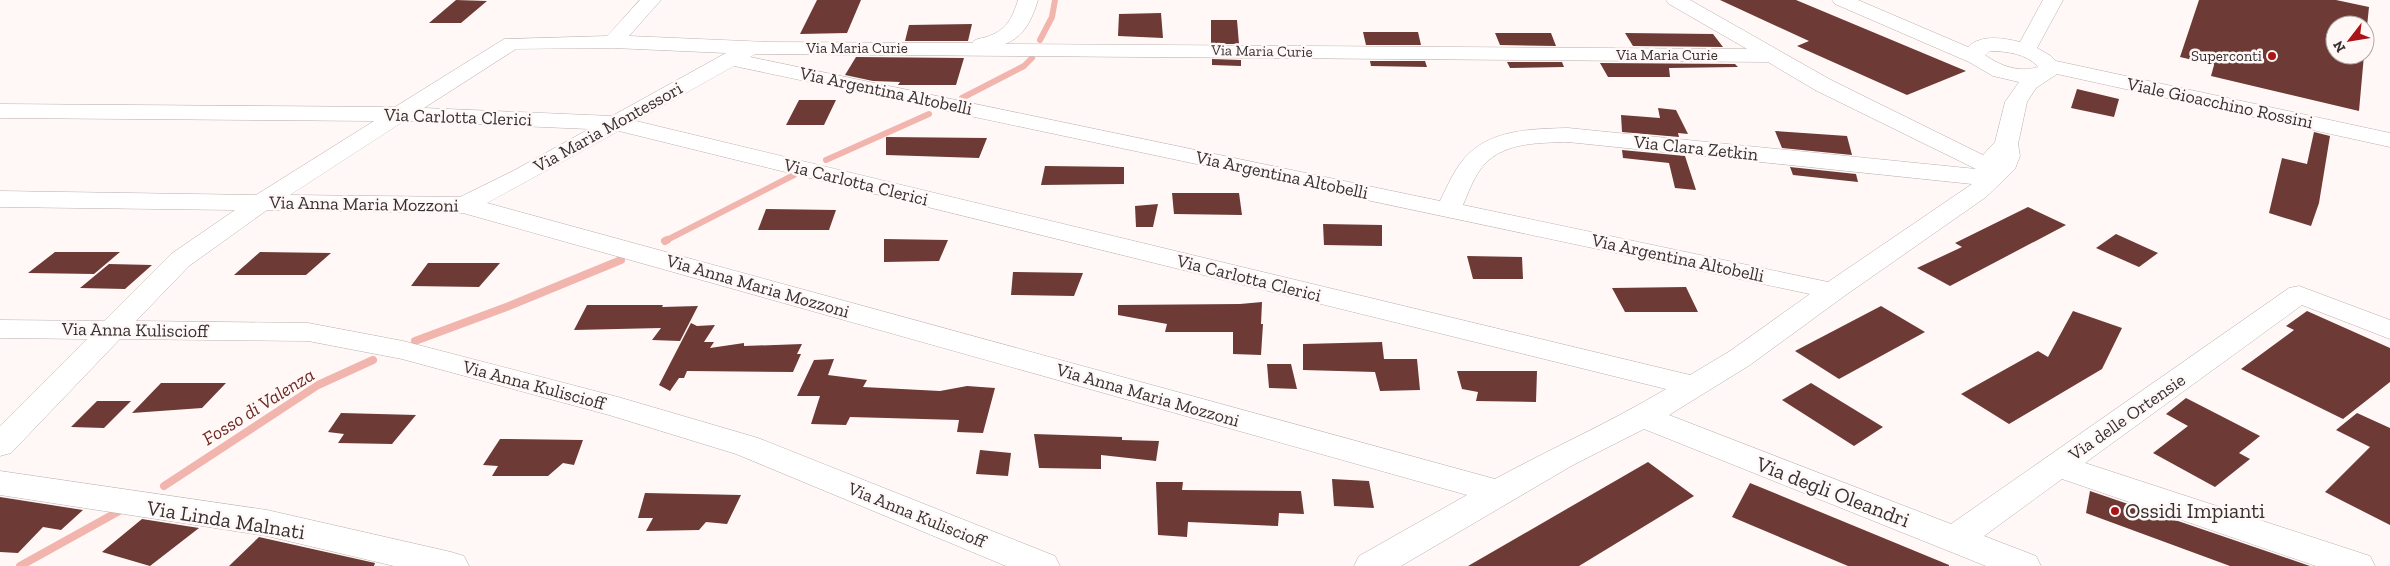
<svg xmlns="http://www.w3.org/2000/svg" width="2390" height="566" viewBox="0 0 2390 566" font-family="'Zilla Slab',serif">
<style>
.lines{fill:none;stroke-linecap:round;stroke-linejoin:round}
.stream-far1{stroke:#f1b5ad;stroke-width:6}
.stream{stroke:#f1b5ad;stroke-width:8}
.building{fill:#6d3a35}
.minor-casing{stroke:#b9afae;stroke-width:1}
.minor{fill:#fff;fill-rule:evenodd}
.poi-dot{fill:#a81417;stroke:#fff8f7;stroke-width:2}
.labels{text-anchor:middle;stroke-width:5;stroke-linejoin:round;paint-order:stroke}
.far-street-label{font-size:15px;fill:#363232;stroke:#fff8f7}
.far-poi-label{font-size:15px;fill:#363232;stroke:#fff8f7;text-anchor:end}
.street-label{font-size:18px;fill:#363232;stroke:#fff8f7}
.water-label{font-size:19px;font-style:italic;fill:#6f2822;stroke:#fff8f7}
.near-street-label{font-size:21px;fill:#363232;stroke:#fff8f7}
.near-poi-label{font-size:21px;fill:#363232;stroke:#fff8f7;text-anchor:start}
</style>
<rect width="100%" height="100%" fill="#fff8f7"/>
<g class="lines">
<!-- stream-far1 -->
<g class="stream-far1">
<path d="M1040 40 1052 17 1055 0"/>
<path d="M962 98 1024 66 1032 58"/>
<path d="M826 160 929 114"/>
<path d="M665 241 794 175"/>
</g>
<!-- stream -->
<g class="stream">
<path d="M665 241 667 240"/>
<path d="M415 341 509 306 621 260"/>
<path d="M164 486 318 385 373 360"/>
<path d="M20 566 121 510"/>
</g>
</g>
<!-- building -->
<g class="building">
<path d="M456 0 487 1 461 23H429Z"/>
<path d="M817 0H861L847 33 800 34Z"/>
<path d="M1720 0H1796L1966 71 1907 95 1797 46 1809 41Z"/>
<path d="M2199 0H2336L2369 7 2365 46V25H2335V55H2364L2359 111 2211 76 2214 65 2180 57Z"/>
<path d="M1161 13 1163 38 1118 36 1119 14Z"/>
<path d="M1211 20H1237L1239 44H1211Z"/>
<path d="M972 24 968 41H905L909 25Z"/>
<path d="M1363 32H1418L1421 45H1366Z"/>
<path d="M1495 33H1551L1556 46 1500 45Z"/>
<path d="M1625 33 1713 34 1723 47 1633 46Z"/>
<path d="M856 57 964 58 956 85H898L900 82 873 81 845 75Z"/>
<path d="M1212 59 1241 60V66L1212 65Z"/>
<path d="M1370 61H1425L1427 67 1371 66Z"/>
<path d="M1507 62H1562L1564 67 1510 68Z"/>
<path d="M1600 63 1735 64 1738 67 1669 68 1670 77H1608Z"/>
<path d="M2077 89 2119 99 2114 117 2071 108Z"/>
<path d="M799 100H836L824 125H786Z"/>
<path d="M1658 108 1676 110 1688 134 1678 133 1679 137 1622 132 1621 115 1660 118Z"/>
<path d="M1775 131 1847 136 1852 155 1782 148Z"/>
<path d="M2314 132 2330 136 2319 203 2311 226 2269 213 2282 158 2307 164Z"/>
<path d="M886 137 987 138 979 158 886 155Z"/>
<path d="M1622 150 1685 156 1696 190 1675 188 1669 163 1623 158Z"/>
<path d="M1045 166 1124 167V184L1041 185Z"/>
<path d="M1790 167 1856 174 1858 182 1793 175Z"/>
<path d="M1172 193H1239L1242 215 1174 214Z"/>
<path d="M1158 204 1153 227H1136L1135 206Z"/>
<path d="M2028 207 2066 225 1950 286 1917 268 1962 247 1955 243Z"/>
<path d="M766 209 836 210 829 230H758Z"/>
<path d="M1323 224 1382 225V246L1324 245Z"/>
<path d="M2116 234 2158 253 2139 267 2096 248Z"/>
<path d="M884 239 948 240 939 261 884 262Z"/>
<path d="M55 252H120L94 274 28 273Z"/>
<path d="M260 252 331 253 306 275H234Z"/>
<path d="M1467 256 1522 257 1523 279H1473Z"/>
<path d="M428 263H500L479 287 411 286Z"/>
<path d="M109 264 152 265 125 289 80 288Z"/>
<path d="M1013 272 1083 273 1074 296 1011 295Z"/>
<path d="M1686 287 1698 312H1625L1612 288Z"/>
<path d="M1262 302 1261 324H1263L1261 355 1233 354V332H1165L1167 324 1118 315V305L1240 304Z"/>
<path d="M587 305H663L662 307 698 306 680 341 652 340 661 328 574 330Z"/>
<path d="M1881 306 1925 332 1839 379 1795 351Z"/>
<path d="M2073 311 2122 328 2102 369 2009 424 1961 394 2038 351 2048 357Z"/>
<path d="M2307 311 2390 348V382L2343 419 2241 369 2294 330 2286 326Z"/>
<path d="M691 323 697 326 715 325 704 342H714L710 348 744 343V346L802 344 797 354H801L793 372 687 371 684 378H679L670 391 659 385Z"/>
<path d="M1382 342 1384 359H1417L1420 390 1380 391 1375 372 1303 370V344Z"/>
<path d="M834 359 828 375 867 380 863 387 940 391 967 386 995 388 983 433 957 432 959 420 850 417 846 425 811 424 820 396H797L814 360Z"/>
<path d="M1267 364H1291L1297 389 1269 388Z"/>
<path d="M1457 371H1537L1536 402 1476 401 1478 392 1462 389Z"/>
<path d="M161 383H226L202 408 132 413Z"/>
<path d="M1811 383 1883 427 1854 446 1782 400Z"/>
<path d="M2186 398 2260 436 2239 453 2250 459 2215 487 2153 453 2188 426 2166 414Z"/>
<path d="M97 401H131L104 428 71 427Z"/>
<path d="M341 413 416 415 392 444 338 443 344 434 328 432Z"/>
<path d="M2357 413 2390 428V525L2325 492 2370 447 2336 430Z"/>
<path d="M1034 434 1122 437V440L1159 441 1156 461 1101 455V469L1039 468Z"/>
<path d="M500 439 583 440 574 465 563 463 548 476H492L498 466 483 465Z"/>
<path d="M980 450 1011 453 1008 476 976 474Z"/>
<path d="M1648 462 1694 496 1579 566H1468Z"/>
<path d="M1332 479 1369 481 1374 508 1334 506Z"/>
<path d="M1156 482H1183L1182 490 1301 491 1304 514 1279 513 1278 526 1188 522 1187 537 1158 535Z"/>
<path d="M1750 483 1949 565V566H1848L1732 517Z"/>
<path d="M2090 491 2310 566H2230L2086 513Z"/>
<path d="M645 493 741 495 727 524 706 522 699 530 646 531 653 518H638Z"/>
<path d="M0 497 83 510 61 530 43 527 18 553 0 552Z"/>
<path d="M142 519 199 528 150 566 102 552Z"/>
<path d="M259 537 375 563 374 566H229Z"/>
</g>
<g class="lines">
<defs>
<g id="minor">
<path d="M640 0H661L629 36 767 42 972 43C976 38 980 39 986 37 1006 31 1012 19 1018 0H1038C1032 19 1025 36 1005 44L1747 49 1669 4 1666 0H1690L1831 80 1983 155 1995 142 2005 102 2019 82 1993 76 1969 62 1835 4 1832 0H1858L1968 47C1981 34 2004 38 2020 42L2043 0H2063L2037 48 2051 56 2056 61 2390 133V147L2057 74 2036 88 2027 102 2018 144 2020 156 2015 169 1986 197 1843 297 1750 365 1669 415 1951 524 2289 288 2299 286 2390 320V339L2302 305 2085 463 2370 556 2375 566H2316L2062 479 1984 536 2036 556 2041 566H1986L1644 429 1573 465 1401 566H1354L1359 556 1467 495 463 213 267 210 189 266 136 321 308 323 403 341 618 397 758 438 1055 556 1060 566H1006L736 454 609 415 402 359 308 341 120 339 11 453 0 456V426L87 339 0 338V320L104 321 171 254 235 210 0 207V191L256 195 374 121 0 118V104L395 107 504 39 607 36ZM613 48 726 53 612 116 424 108 516 49ZM1990 51C2006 51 2028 54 2038 67 2020 73 2000 66 1985 55ZM755 54 1768 62 1815 90 1976 169 1568 128C1532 129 1488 129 1463 160 1453 172 1447 187 1440 201L750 57ZM734 66 1810 294 1730 351 1690 375 636 121ZM404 121 589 129 513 171 460 197 290 195ZM619 131 1666 389C1611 422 1552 448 1495 479L487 203ZM1568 142 1972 184 1828 282 1463 205C1468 194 1472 181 1480 170 1499 142 1537 143 1568 142Z"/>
<path d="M0 471 267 510 451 552 464 556 469 566H394L267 536 0 495Z"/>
</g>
</defs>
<!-- minor casing -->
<use href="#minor" class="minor-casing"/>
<!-- minor -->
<use href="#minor" class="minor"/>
</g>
<!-- markers -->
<g class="poi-dot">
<circle cx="2272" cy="56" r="5"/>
<circle cx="2115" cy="511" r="5"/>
</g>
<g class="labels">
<!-- far-street labels -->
<g class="far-street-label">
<text x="857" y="53">Via Maria Curie</text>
<text transform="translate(1262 51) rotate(1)" y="5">Via Maria Curie</text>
<text x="1667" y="60">Via Maria Curie</text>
</g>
<!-- far-poi labels -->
<g class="far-poi-label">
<text x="2262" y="61">Superconti</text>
</g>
<!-- street labels -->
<g class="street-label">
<text transform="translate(886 91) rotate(12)" y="6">Via Argentina Altobelli</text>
<text transform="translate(2220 103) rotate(12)" y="6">Viale Gioacchino Rossini</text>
<text transform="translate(458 117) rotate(2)" y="6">Via Carlotta Clerici</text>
<text transform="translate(608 127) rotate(-29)" y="6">Via Maria Montessori</text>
<text transform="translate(1696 148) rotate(6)" y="6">Via Clara Zetkin</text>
<text transform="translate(1282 175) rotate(12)" y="6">Via Argentina Altobelli</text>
<text transform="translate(856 182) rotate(14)" y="6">Via Carlotta Clerici</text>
<text transform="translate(364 204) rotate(1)" y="6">Via Anna Maria Mozzoni</text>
<text transform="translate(1678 258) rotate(12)" y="6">Via Argentina Altobelli</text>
<text transform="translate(1249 278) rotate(14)" y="6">Via Carlotta Clerici</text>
<text transform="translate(758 286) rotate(16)" y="6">Via Anna Maria Mozzoni</text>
<text transform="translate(135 330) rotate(1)" y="6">Via Anna Kuliscioff</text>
<text transform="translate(534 385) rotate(15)" y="6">Via Anna Kuliscioff</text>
<text transform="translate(1148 395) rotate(16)" y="6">Via Anna Maria Mozzoni</text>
<text transform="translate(2127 417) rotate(-35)" y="6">Via delle Ortensie</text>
<text transform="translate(917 515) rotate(22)" y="6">Via Anna Kuliscioff</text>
</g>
<!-- water labels -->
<g class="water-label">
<text transform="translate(258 406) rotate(-32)" y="7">Fosso di Valenza</text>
</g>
<!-- near-street labels -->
<g class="near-street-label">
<text transform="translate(1833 492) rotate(21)" y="7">Via degli Oleandri</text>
<text transform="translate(226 520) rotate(9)" y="7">Via Linda Malnati</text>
</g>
<!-- near-poi labels -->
<g class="near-poi-label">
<text x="2125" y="518">Ossidi Impianti</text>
</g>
</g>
<!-- north arrow -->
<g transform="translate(2350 40) rotate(239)"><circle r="24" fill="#fff8f7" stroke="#afa9a8"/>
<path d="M0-4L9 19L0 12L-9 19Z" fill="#a81417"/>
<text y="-8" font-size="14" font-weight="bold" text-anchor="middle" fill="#363232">N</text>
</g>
</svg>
